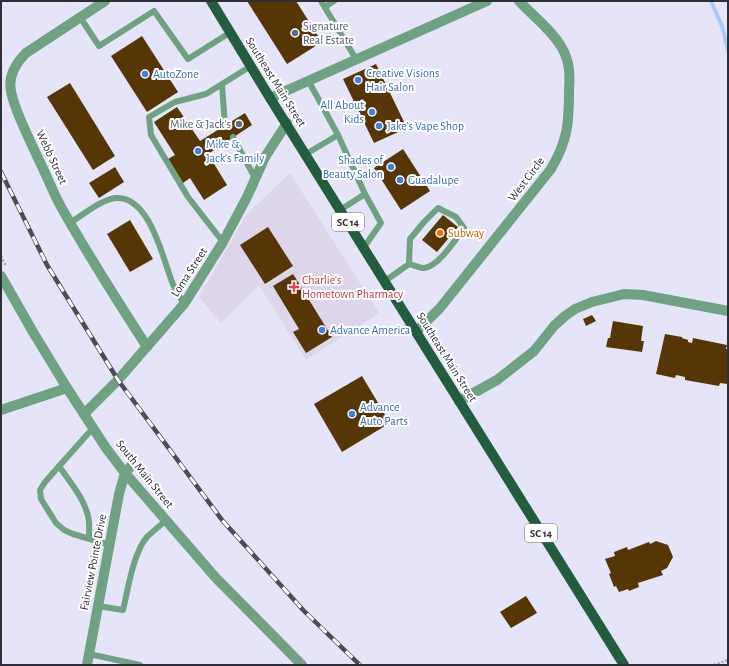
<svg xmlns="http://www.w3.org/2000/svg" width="729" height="666" viewBox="0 0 729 666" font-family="'Alegreya Sans',sans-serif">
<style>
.commercial{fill:#ddd5e9}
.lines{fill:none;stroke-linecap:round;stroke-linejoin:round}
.stream{stroke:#a9caf9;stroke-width:4}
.building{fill:#563604}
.path{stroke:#a19fae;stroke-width:2.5;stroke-dasharray:2 2;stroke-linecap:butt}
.service{stroke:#6fa183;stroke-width:6}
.minor{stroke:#6fa183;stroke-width:10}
.primary{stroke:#235d3f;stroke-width:10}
.rail-casing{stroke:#4c4c55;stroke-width:4.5}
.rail{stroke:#fff;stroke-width:3;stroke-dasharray:9;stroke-linecap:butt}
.service-dot{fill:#5c6f8a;stroke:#fff;stroke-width:1.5}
.shop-dot{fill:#3f7fe0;stroke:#fff;stroke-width:1.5}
.food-dot{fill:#e8710a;stroke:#fff;stroke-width:1.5}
.health-dot{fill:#e0444e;stroke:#fff;stroke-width:1.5}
.labels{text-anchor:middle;stroke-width:4;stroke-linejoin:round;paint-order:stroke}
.shield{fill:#fff;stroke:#6d6d72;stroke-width:1}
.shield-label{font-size:11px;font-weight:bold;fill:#2f2f36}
.service-label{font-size:12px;fill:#4e5e75;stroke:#fff;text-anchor:start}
.shop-label{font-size:12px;fill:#366cbe;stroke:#fff;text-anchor:start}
.street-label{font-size:12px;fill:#2f2f36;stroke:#fff}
.food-label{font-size:12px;fill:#c56008;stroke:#fff;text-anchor:start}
.health-label{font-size:12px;fill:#be3a42;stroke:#fff;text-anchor:start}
</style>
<rect width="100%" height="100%" fill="#e6e4f8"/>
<!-- commercial -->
<path class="commercial" d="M290 173 379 313 306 360 259 285 221 323 199 297 246 215Z"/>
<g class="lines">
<!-- stream -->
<path class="stream" d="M711 1 722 26 728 50"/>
</g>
<!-- building -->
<g class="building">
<path d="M247 1H296L322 42 287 64Z"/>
<path d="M142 36 178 92 147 112 111 56Z"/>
<path d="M376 64 407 128 374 143 343 79Z"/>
<path d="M70 83 115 156 93 170 47 97Z"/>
<path d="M177 107 200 141 245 113 252 125 208 154 227 185 204 200 190 178 183 183 168 159 175 155 154 122Z"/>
<path d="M403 149 430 191 401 210 374 168Z"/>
<path d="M115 167 124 182 99 198 89 183Z"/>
<path d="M443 215 458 227 437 252 422 240Z"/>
<path d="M130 220 153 259 130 272 107 234Z"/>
<path d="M268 227 293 266 265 284 240 245Z"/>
<path d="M293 274 332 337 306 353 293 332 299 329 273 286Z"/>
<path d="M592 315 596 321 586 326 583 319Z"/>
<path d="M613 321 643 326 641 341H644L642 352 606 347 608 338H610Z"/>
<path d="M665 334 682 337V338L688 340V342L692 343 693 338 727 345 726 349H728V384L720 383 719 386 685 380V377L676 375 675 378 656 374Z"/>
<path d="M362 376 390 423 342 452 314 404Z"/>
<path d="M656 541 668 545 673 557 667 568 661 571 663 575 638 583 639 587 629 591 628 589 619 592 616 586 614 587 609 574 611 573 605 559 615 556 614 552 627 547 628 550 649 542 650 544Z"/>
<path d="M526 596 537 613 511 628 500 612Z"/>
</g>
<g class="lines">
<!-- path -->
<g class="path">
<path d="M1 256 6 266"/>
<path d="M714 665 728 660"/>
</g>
<!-- service -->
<g class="service">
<path d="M321 1 356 59"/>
<path d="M325 7 334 1"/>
<path d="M80 17 99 46 154 11 188 59 231 32"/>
<path d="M308 80 338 135 365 194 381 223 364 247"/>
<path d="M222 85 225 125"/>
<path d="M233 137 255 178"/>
<path d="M306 154 338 135"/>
<path d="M340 210 365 194"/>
<path d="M70 223C83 215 102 199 116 198 150 196 163 259 172 282 175 290 180 297 184 304"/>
<path d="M223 242 188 197 151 135 149 117 175 102 206 94 251 66"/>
<path d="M385 281 409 264C414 265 419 268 424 268 438 267 456 239 464 228L456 217 438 208 424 222 410 239 409 264"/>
<path d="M93 428 45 482 40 490 41 499 56 523 64 530 73 534 110 545"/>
<path d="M59 466C69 481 84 498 88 516 90 523 89 530 89 538"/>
<path d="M98 606 123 610C128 590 133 553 147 537 153 531 160 526 166 520"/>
<path d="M89 654 140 665"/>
</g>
<!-- minor -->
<g class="minor">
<path d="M105 1 26 53C16 63 8 76 11 91 14 110 30 140 38 158 46 174 52 190 60 205 87 254 117 300 147 347"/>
<path d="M270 98 487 1"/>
<path d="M1 276 33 332 67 388 106 448 125 473 216 578 302 665"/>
<path d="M416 332 440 308 551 169C568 140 569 123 569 90 570 75 570 62 562 48 552 30 533 16 519 1"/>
<path d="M459 401 497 380 534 351 554 326 565 316 575 309 592 302 624 294 643 295 728 311"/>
<path d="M1 410 67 388"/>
<path d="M84 414 118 380 184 304 223 242 247 197 265 157 287 123"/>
<path d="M87 665 119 494 125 473 131 466"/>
</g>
<!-- primary -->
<path class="primary" d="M211 1 270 98 624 665"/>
<defs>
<path id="rail" d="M1 172 47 265 118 380 222 520 304 611 360 665"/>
</defs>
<!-- rail casing -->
<use href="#rail" class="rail-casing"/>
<!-- rail -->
<use href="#rail" class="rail"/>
</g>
<!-- markers -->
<g class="service-dot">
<circle cx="295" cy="33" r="4"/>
<circle cx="239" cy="124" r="4"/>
</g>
<g class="shop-dot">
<circle cx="145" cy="74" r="4"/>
<circle cx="358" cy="80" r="4"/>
<circle cx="372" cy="112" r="4"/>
<circle cx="379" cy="126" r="4"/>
<circle cx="198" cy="151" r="4"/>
<circle cx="391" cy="167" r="4"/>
<circle cx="400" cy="180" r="4"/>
<circle cx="322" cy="330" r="4"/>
<circle cx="352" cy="414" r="4"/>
</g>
<circle class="food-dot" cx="440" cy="233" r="4"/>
<path class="health-dot" d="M292 281h4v4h4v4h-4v4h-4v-4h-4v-4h4z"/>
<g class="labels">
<!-- shield labels -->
<g class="shield">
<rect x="332" y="213" width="32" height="18" rx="3"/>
<rect x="525" y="524" width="32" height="18" rx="3"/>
</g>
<g class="shield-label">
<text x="348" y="226">SC 14</text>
<text x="541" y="537">SC 14</text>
</g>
<!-- service labels -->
<g class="service-label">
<text x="303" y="30">Signature<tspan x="303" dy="14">Real Estate</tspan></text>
<text x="231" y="128" text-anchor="end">Mike &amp; Jack's</text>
</g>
<!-- shop labels -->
<g class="shop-label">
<text x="366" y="77">Creative Visions<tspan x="366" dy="14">Hair Salon</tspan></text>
<text x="153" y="78">AutoZone</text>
<text x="364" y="109" text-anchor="end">All About<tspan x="364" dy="14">Kids</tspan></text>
<text x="387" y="130">Jake's Vape Shop</text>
<text x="206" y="148">Mike &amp;<tspan x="206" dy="14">Jack's Family</tspan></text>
<text x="383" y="164" text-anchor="end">Shades of<tspan x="383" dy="14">Beauty Salon</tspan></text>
<text x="408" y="184">Guadalupe</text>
<text x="330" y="334">Advance America</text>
<text x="360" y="411">Advance<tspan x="360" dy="14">Auto Parts</tspan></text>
</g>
<!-- street labels -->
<g class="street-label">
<text transform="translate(276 82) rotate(58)" y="4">Southeast Main Street</text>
<text transform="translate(52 157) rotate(65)" y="4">Webb Street</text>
<text transform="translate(526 179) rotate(-53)" y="4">West Circle</text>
<text transform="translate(189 272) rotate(-57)" y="4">Loma Street</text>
<text transform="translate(447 357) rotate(58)" y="4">Southeast Main Street</text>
<text transform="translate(145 474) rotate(51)" y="4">South Main Street</text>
<text transform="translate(93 562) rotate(-79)" y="4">Fairview Pointe Drive</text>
</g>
<!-- food labels -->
<g class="food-label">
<text x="448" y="237">Subway</text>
</g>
<!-- health labels -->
<g class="health-label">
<text x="302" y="284">Charlie's<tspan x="302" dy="14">Hometown Pharmacy</tspan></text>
</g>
</g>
<!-- border -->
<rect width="729" height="666" fill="none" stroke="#2f2f36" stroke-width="4"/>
</svg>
